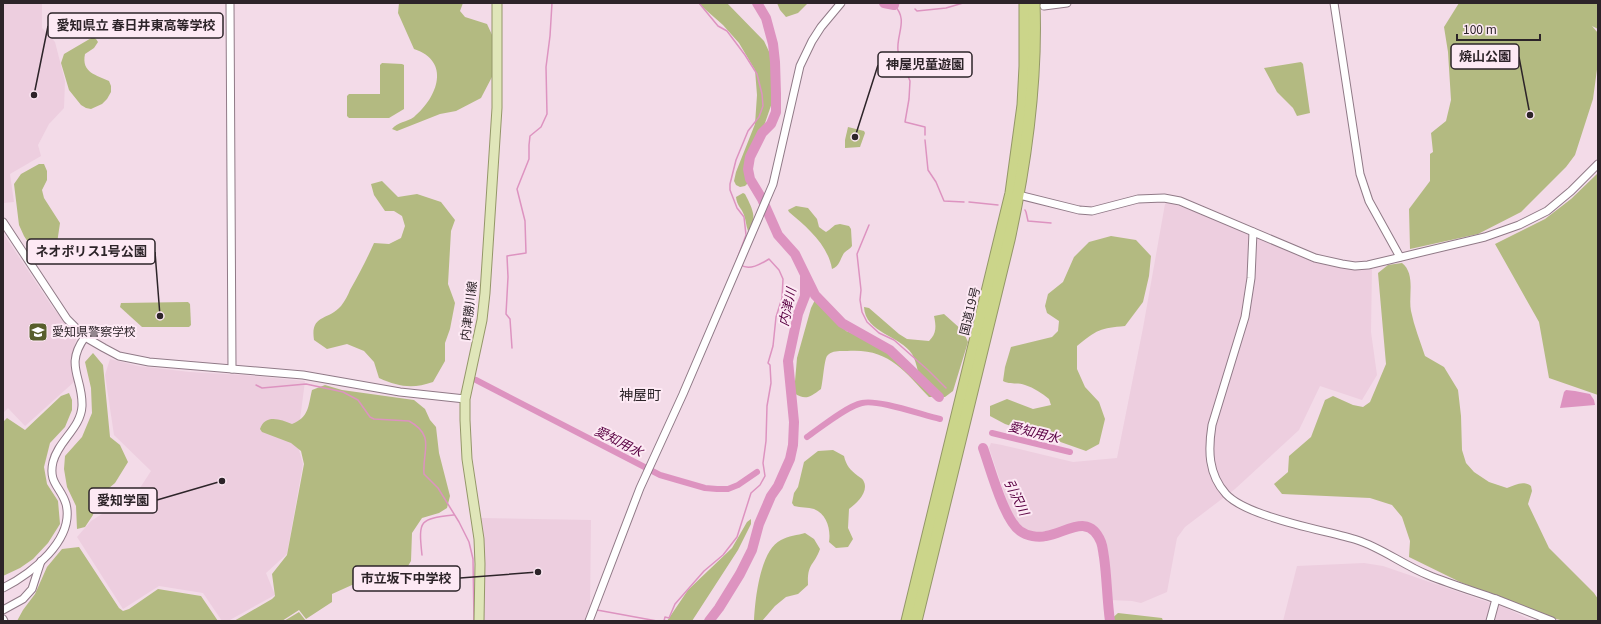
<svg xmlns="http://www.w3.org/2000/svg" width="1601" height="624" viewBox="0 0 1601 624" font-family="Georgia,'Noto Sans JP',serif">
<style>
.built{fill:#edcedf}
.green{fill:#b3ba81}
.water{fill:#dd93c0}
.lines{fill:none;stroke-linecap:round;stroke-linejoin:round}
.stream{stroke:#dd93c0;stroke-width:1.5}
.canal{stroke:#dd93c0;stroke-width:6}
.river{stroke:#dd93c0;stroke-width:10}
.minor-casing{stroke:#907a87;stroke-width:9}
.major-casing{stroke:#949768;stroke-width:11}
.highway-casing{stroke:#949768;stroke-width:13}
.minor{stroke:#fff;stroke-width:7}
.major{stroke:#e0e6b9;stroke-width:9}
.highway{stroke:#cbd58a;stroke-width:11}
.labels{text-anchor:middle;stroke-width:4;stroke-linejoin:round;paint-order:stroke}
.street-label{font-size:12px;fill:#2d2429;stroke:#fde9f4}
.poi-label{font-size:12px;fill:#2d2429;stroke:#fde9f4;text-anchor:start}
.water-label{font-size:13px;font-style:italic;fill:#590042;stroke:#fde9f4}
.quarter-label{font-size:14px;fill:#2d2429;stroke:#fde9f4}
.leader{fill:none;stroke:#2d2429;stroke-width:1.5}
.callout-dot{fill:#2d2429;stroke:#fde9f4;stroke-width:1.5}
.callout{fill:#fde9f4;stroke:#2d2429;stroke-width:1.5}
.callout-label{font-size:13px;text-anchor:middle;font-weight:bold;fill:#2d2429}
</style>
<rect width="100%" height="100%" fill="#f3dbe8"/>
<!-- built -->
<g class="built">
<path d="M3 3H42V28L55 42 65 81 64 108 49 124 38 145 41 156 10 174 14 202 3 203Z"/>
<path d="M1168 202 1198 213 1311 260 1329 266 1351 268 1372 267 1371 332 1377 375 1362 400 1320 386 1299 430 1235 489 1185 527 1177 538 1167 592 1141 603 1132 601 1110 600 1105 548 1103 541 1099 534 1091 527 1080 524 1074 525 1048 534H1040L1028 531 1017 524 1012 516 989 448 991 443 1002 445 1073 462 1117 458 1143 328 1165 204Z"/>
<path d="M3 233 53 308 76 335V340L71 360 75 381 25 426 8 408 3 413Z"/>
<path d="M110 359 138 366 190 372 243 375 305 381 297 443 303 464 287 554 266 573 275 595 228 621H222L203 593 159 586 123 609 77 537 91 521 124 500 136 498 138 491 151 471 114 435 105 375Z"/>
<path d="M480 518 591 520 590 611 586 621H484L485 564Z"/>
<path d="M1364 563 1383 566 1482 600 1506 608 1533 621H1283L1297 566Z"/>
</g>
<!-- green -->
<g class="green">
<path d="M399 3H463L460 11 465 17 487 24 493 37V75L481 98 456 111 440 114 397 131 392 129C397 122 407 122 414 117 438 97 451 61 414 49L398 13Z"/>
<path d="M698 3H727L764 41 773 60 775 94 765 123 756 142 751 160 749 182 745 186 740 187 736 185 734 181 736 172 755 124 757 95 755 70 739 43 723 25Z"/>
<path d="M777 3H808L798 13 786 17 780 10Z"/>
<path d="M1459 3H1598V29L1592 26 1598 33V62L1593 99 1575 155 1566 167 1521 212 1478 234 1410 249 1409 209 1430 181V154L1433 152 1431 133 1446 121 1451 100 1448 52 1444 27Z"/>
<path d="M93 37 96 39 98 42 94 48 85 54C81 73 97 75 109 81L111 86V92L107 99 102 104 91 109 86 108 81 105 69 90 61 63 64 54Z"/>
<path d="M1301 62 1303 64 1310 113 1297 116 1293 108 1277 92 1264 68Z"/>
<path d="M382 63 402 64 404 65V109L389 118H349L347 116V96L349 94H380V65Z"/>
<path d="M848 127 864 131 865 133 860 147 845 148V140Z"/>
<path d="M39 164H44L47 171V180L42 190 44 198 60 223 55 257 49 262H41L24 236 19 225 14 184 21 174Z"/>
<path d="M1598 173V395L1549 378 1539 322 1495 244 1545 219 1571 199Z"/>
<path d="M382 181 398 197 417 194 441 202 455 220 451 231 448 284 455 303 450 329 445 343V361L433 382C413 389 399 387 379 378L374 362 364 351 347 344 327 349 314 340C310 314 328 321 341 306 345 301 348 295 350 290 359 274 367 259 374 243L389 244 401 238 405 226 402 216 394 211H385L374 195 371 184Z"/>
<path d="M743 193 745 194C751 206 759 219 748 231 746 226 746 220 744 215 741 207 737 206 736 197Z"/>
<path d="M796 206 808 208 817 219 819 227 823 230 826 232 829 230 835 225 840 224 849 226 851 229 852 246C850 249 847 250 844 253 840 259 840 266 832 269 828 245 807 227 789 212L788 210Z"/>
<path d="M1111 236 1136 240 1151 256 1149 276 1143 302 1125 326C1101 328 1096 330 1077 346V369L1085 387 1099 402 1105 419 1099 444 1086 451 1052 439 1005 424 990 416V406L1007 399 1033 409 1051 405 1049 399C1042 393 1034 388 1025 385 1017 382 1011 385 1003 381L1005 367 1011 347 1052 337 1058 331 1059 321 1047 313 1045 306 1048 294 1063 282 1074 257 1089 242Z"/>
<path d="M1402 263C1416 274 1408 296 1411 311 1414 326 1420 341 1425 356L1444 367 1458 390 1461 416 1462 450 1466 463 1474 472 1489 482 1507 488C1515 485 1523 480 1531 486L1532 491 1528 504 1549 548 1594 593 1598 599V621H1564L1545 616 1460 582 1409 557 1410 541 1402 517 1392 505 1370 498 1282 494 1274 484 1288 472 1289 456 1311 437 1325 400 1333 396 1353 405 1363 407 1370 402 1386 364 1378 273 1388 265Z"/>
<path d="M823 297 835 310 846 331C874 342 893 352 913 374L918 372C917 367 915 359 912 354 901 336 865 333 864 307L869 308 899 334 907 339 929 341C937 333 936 326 934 316L944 314 963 331 968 342 953 391 945 397H929C903 370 889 348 847 351 840 351 832 350 827 356 824 361 823 382 821 389 810 397 806 401 794 393L797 358 811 308 815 300Z"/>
<path d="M188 302 190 304 191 325 189 327H142L120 307 121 303Z"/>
<path d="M93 353 103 365 110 437 120 445 128 462 115 483 96 499 93 515 85 527 77 529 76 506 67 487 64 469 65 456 82 437 92 413 91 388 85 362Z"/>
<path d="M325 385 342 390 414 400 425 409 430 420 436 427 439 453 450 496 447 508 439 513 422 518 412 533 411 561 402 576 393 583 370 585H352L332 594V602L306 619 299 610 282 621H234L272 599 275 596 272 574 287 555 304 464 301 451 291 443 262 432 260 429C265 414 280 419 292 424 309 417 308 407 312 390Z"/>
<path d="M69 393 72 400V410L65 427 50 443 44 467 47 484 58 501 60 524 48 543 33 559 20 568 3 576V422L7 418 25 430 61 396Z"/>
<path d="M833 450 844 456C846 465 850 470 858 476 859 477 862 478 863 480 870 491 857 503 849 509L848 528 853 539 848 547 836 548 829 542C831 530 827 514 814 509 808 507 801 508 794 506L792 503 794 493 798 487 804 462 818 451Z"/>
<path d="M751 519V524L738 550 692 621H667L688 590 732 548 747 522Z"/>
<path d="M805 533 814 539 820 549C814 566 807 563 808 585L798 594 786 597 775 606 762 621H754C755 600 760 550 781 540 788 536 798 535 805 533Z"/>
<path d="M79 547 119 608 123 611 129 609 158 589 201 596 218 621H17L23 610 35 594 47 567 62 549Z"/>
<path d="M299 612 306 621H284Z"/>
<path d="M1118 613 1162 618 1163 621H1109Z"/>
</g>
<!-- water -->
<path class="water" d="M1566 390 1575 391 1590 394 1594 400 1595 405 1560 408 1564 392Z"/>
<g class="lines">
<!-- stream -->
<g class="stream">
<path d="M699 3 718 26 727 31 745 55 757 74 762 94 763 106 759 117 748 131 736 160 730 184V190L737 208 744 217 746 235 736 262"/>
<path d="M901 3 894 5C909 20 896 34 898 51L910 81 909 99 905 122 925 127V135"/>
<path d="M915 9 917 11 946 8 963 3"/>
<path d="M925 140 928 170 936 182 944 201 964 202"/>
<path d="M969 202 998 205"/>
<path d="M1025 210 1026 212 1028 221 1051 223"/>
<path d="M869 225 857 254 861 290 860 300 862 312 867 322 879 333 894 340 929 371 946 388"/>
<path d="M512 348 510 319 506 314 508 277 507 256 526 253 525 221 517 189 529 159V145L530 136 541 127 547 114 546 67 550 36 552 3"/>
<path d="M256 385 262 388 306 384 343 392 358 400 370 417 374 419 409 421C436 436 422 451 424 474L438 488 459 522 469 542 473 559 474 621"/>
<path d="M422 555C418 519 420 519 454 515"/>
<path d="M597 610 657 621"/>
<path d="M664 621 665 617 669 618 675 604 704 571 723 555 737 537 751 493 760 485 765 476 763 463 766 441 767 406 771 383 770 365 768 363 773 346 776 317 782 298 783 279 779 270 769 259C761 264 749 271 741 265"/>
</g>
<!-- canal -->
<g class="canal">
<path d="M476 380 660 475 705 488 717 489H728L738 485 757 472"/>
<path d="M992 433 1070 452"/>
<path d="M807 437C820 428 847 406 862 403 878 399 922 415 940 419"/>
</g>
<!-- river -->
<g class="river">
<path d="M757 3 766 18 773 44 775 62 776 94V112L771 124 762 133 750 157 748 169 750 179 762 199 778 235 795 254 815 295 842 323 890 350 939 397"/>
<path d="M884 3 894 5"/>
<path d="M983 448C990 467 1004 520 1020 531 1027 536 1038 538 1046 536 1066 533 1089 512 1101 542 1103 547 1103 552 1104 557 1107 578 1107 600 1110 621"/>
<path d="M709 621 719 608 740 574 752 550 759 524 771 496 778 486 790 459 793 445 794 422 788 361 798 314 805 296V277"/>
</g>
<defs>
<g id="minor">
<path d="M230 3 232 369"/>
<path d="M1334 3 1360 174 1369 201 1400 257"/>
<path d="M1044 6 1067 3"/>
<path d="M1015 194 1079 210 1092 211 1138 199 1164 198 1180 201 1315 258 1342 264 1355 266 1368 265 1485 237 1519 225 1547 211 1571 191 1598 164"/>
<path d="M3 222 67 319 85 337 104 348 119 356 149 362 303 375 400 392 465 399"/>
<path d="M1253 232 1251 278 1245 317 1212 425C1208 450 1208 474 1226 494 1247 517 1324 530 1357 540 1382 548 1403 565 1428 575 1450 584 1473 591 1496 599L1490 621"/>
<path d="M3 588C31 574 75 540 66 504 61 487 48 483 53 462 58 441 81 428 82 406 83 377 64 366 85 337"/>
<path d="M1496 599 1552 621"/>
<path d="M3 610 23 599 32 589 41 561"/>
<path d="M3 619 4 621"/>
<path d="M589 621 640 488 683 394 773 184 800 66 812 41 821 27 841 3"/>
</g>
<path id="major" d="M479 621 480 564 479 539 467 459 465 420V399L482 320 485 293 497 108V3"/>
<g id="highway">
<path d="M907 621 1011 193 1023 105 1025 66V3"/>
<path d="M916 621 1009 240C1026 162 1037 83 1034 3"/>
</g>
</defs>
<!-- minor casing -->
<use href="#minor" class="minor-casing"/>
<!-- major casing -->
<use href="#major" class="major-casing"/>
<!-- highway casing -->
<use href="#highway" class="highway-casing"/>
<!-- minor -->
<use href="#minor" class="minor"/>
<!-- major -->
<use href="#major" class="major"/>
<!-- highway -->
<use href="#highway" class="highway"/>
</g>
<!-- icons -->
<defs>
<symbol id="school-square" viewBox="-11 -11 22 22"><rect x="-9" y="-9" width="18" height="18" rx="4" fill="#585e2c" stroke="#fde9f4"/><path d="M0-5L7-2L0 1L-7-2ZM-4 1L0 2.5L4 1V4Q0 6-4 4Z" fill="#fff"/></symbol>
</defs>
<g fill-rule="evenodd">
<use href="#school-square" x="27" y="321" width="22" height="22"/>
</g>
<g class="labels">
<!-- street labels -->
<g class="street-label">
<text transform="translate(469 311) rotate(-83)" y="4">内津勝川線</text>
<text transform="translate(970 311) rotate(-76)" y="4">国道19号</text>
</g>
<!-- poi labels -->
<g class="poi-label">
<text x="52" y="336">愛知県警察学校</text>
</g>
<!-- water labels -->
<g class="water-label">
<text transform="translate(787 307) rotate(-78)" y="5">内津川</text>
<text transform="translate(1034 432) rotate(14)" y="5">愛知用水</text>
<text transform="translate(619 441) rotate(27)" y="5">愛知用水</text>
<text transform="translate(1017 497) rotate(64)" y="5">引沢川</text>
</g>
<!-- quarter labels -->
<g class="quarter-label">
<text x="640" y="400">神屋町</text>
</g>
</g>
<!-- callouts -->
<path class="leader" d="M34 95L48 26M1530 115L1519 57M855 137L878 65M160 316L155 252M222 481L157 500M538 572L460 578"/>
<g class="callout-dot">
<circle cx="34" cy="95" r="4"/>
<circle cx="1530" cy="115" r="4"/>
<circle cx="855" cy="137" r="4"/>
<circle cx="160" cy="316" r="4"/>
<circle cx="222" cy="481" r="4"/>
<circle cx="538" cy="572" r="4"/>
</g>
<g class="callout">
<rect x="48" y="13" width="175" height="25" rx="4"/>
<rect x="1451" y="44" width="68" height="25" rx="4"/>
<rect x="878" y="52" width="94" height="25" rx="4"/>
<rect x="27" y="239" width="128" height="25" rx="4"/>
<rect x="89" y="488" width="68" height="25" rx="4"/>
<rect x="353" y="566" width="107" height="25" rx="4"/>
</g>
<g class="callout-label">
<text x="136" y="30">愛知県立 春日井東高等学校</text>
<text x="1485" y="61">焼山公園</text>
<text x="925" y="69">神屋児童遊園</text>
<text x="91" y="256">ネオポリス1号公園</text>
<text x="123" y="505">愛知学園</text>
<text x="406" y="583">市立坂下中学校</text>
</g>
<!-- border -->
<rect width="1601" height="624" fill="none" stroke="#2d2429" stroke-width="8"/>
<!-- scale -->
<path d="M1457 34v6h83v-6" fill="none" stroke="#2d2429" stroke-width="2"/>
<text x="1463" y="34" font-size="12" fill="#2d2429" stroke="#fde9f4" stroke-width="3" paint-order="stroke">100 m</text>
</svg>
